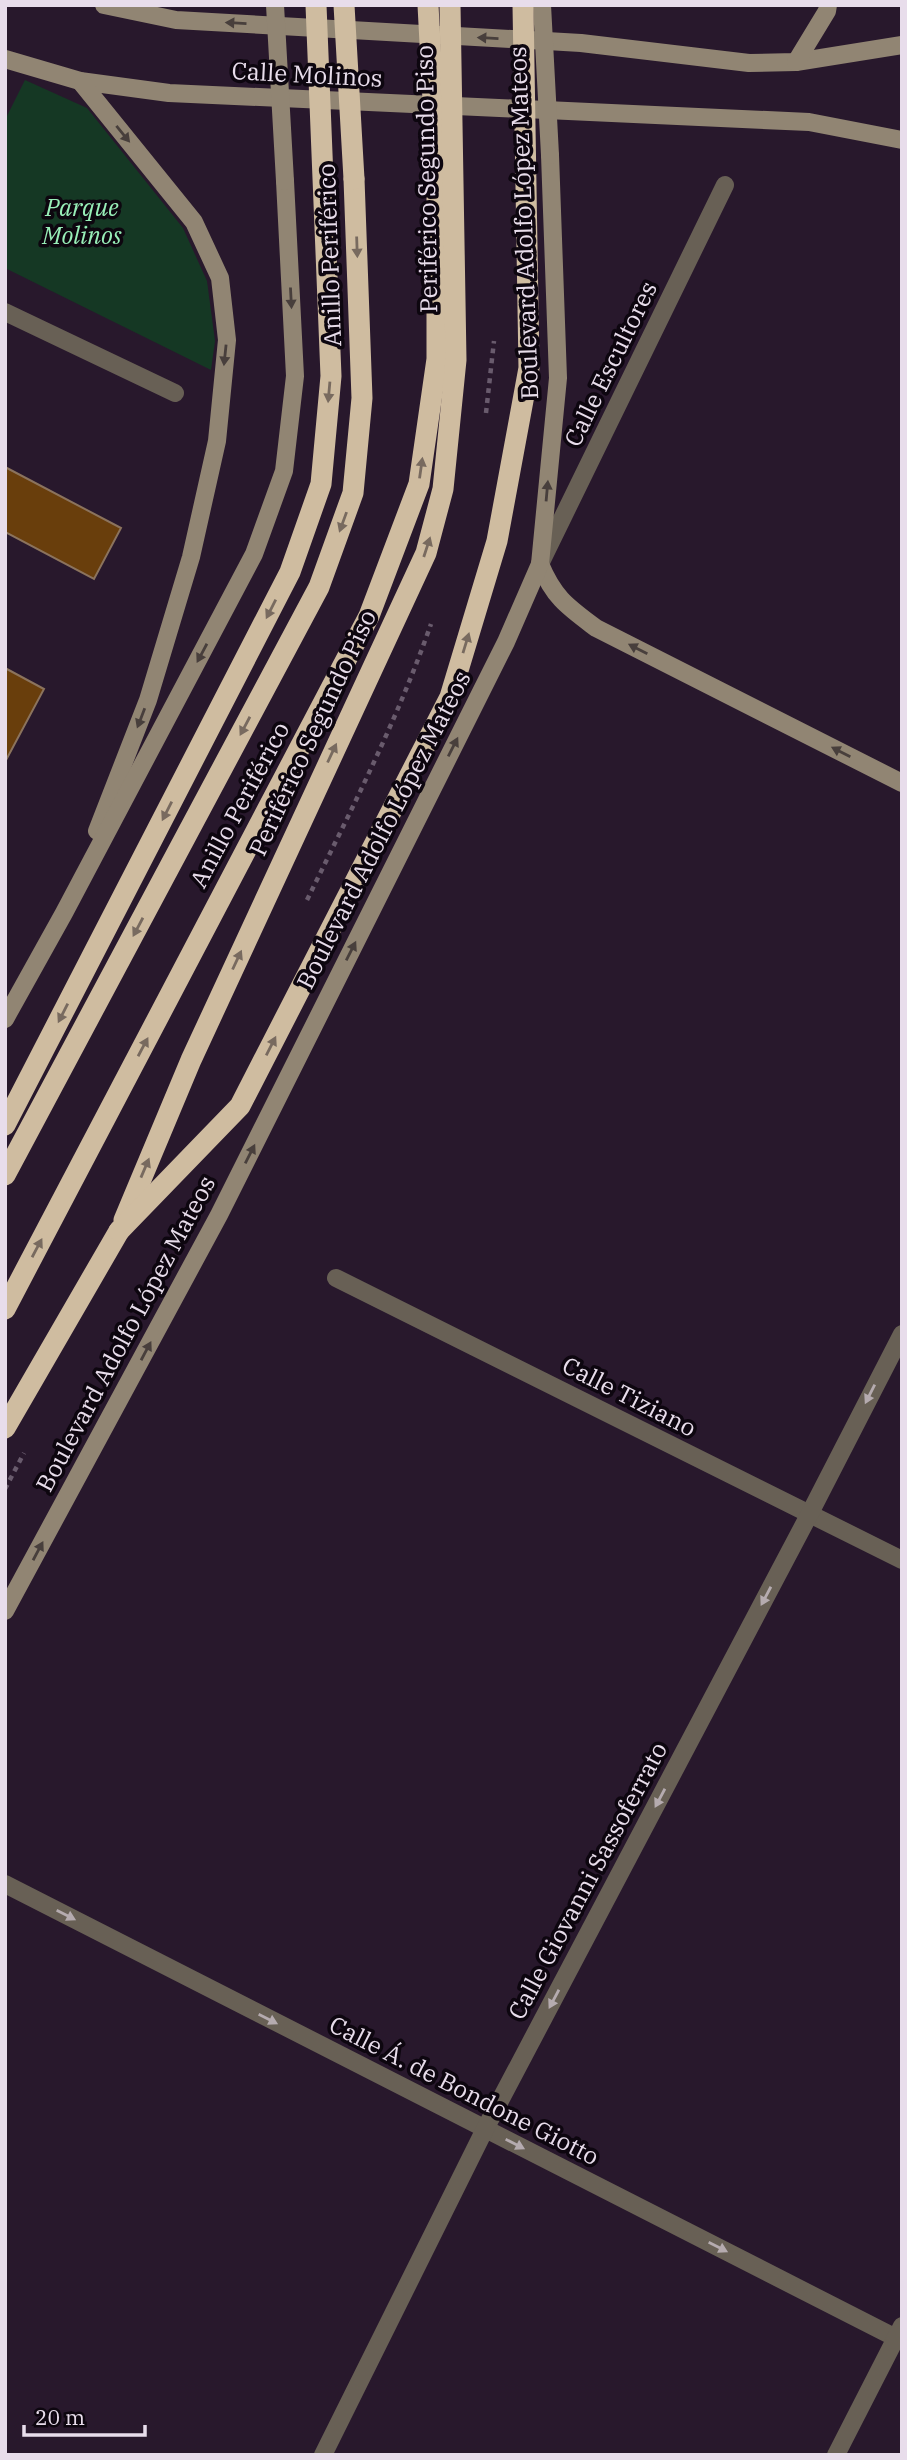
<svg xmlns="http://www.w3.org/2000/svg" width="907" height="2460" viewBox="0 0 907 2460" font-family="'IBM Plex Serif',serif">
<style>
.green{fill:#153824}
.building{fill:#693e0c;stroke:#8b735d;stroke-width:2}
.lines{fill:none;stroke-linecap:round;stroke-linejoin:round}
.path{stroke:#695b6d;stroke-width:4.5;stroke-dasharray:5 5;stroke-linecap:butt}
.lane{stroke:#686055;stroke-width:18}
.street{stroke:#686055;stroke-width:18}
.secondary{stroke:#918573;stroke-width:18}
.highway{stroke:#cfbca0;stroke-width:21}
.secondary-bridge{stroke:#918573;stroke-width:18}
.highway-bridge{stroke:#cfbca0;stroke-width:21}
.oneway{fill:#483f3c}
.oneway2{fill:#786a5f}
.oneway3{fill:#b5abaf}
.labels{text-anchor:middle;stroke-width:7;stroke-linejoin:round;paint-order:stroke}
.street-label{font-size:24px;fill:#e8ddeb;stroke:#0d060f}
.park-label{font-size:24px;font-style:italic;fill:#98efb8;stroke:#0d060f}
</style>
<rect width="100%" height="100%" fill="#28182c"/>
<!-- green -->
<path class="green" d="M25 80 87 108 183 228 207 281 215 341 211 370 5 268V120Z"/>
<!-- building -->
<g class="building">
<path d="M5 467 121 528 94 579 5 532Z"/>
<path d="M5 668 44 689 5 762Z"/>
</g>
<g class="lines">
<!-- path -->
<g class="path">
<path d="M486 413 494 341"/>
<path d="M307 900C352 808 397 721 431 624"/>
<path d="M5 1489 24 1453"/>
</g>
<!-- lane -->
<path class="lane" d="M5 312 175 393"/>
<!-- street -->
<g class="street">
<path d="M540 564 725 185"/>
<path d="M336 1278 902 1560"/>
<path d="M5 1884 902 2341"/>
<path d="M323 2455 485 2129 809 1515 902 1334"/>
<path d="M836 2455 902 2326"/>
</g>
<!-- secondary -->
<g class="secondary">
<path d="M104 5 176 20 581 43 749 63 796 62 902 45"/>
<path d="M5 59 80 81 169 93 809 122 902 140"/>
<path d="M796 62 827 11 828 5"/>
<path d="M80 81 194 222 220 278 227 340 217 441 191 557 148 700 97 831"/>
<path d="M540 564C554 598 568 607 596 628L902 783"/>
<path d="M5 1019 64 913 254 554 284 471 295 376 285 181"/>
<path d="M5 1611 219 1215 506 642 540 564 558 378 550 155"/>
</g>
<!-- highway -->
<g class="highway">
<path d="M5 1175 319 587 353 493 362 398 354 179"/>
<path d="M5 1309 369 616 419 484 437 359V176"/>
<path d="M5 1428 119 1231"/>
</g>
<!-- secondary-bridge -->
<g class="secondary-bridge">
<path d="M275 5 285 181"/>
<path d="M542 5 550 155"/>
</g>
<!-- highway-bridge -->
<g class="highway-bridge">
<path d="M344 5 354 179"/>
<path d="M428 5 437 176"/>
<path d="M5 1125 290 572 321 484 331 376 316 5"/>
<path d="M124 1220 191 1060 426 553 443 489 456 360 450 5"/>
<path d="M119 1231 240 1106 450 697 497 541 529 368 523 5"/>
</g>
</g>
<!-- one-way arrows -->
<defs><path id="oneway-solid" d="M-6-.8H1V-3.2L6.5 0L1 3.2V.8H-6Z" transform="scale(1.75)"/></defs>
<g class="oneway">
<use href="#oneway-solid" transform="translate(236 23) rotate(-177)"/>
<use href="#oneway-solid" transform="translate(488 38) rotate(-177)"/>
<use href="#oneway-solid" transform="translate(123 134) rotate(51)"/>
<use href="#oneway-solid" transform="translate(291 298) rotate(87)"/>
<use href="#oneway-solid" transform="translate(225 355) rotate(96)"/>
<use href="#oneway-solid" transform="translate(547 491) rotate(-85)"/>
<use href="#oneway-solid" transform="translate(638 649) rotate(-153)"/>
<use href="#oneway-solid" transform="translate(202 653) rotate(118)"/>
<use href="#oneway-solid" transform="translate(141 718) rotate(111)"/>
<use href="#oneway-solid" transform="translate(453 747) rotate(-63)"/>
<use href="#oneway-solid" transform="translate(841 752) rotate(-153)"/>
<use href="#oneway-solid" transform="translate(351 951) rotate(-63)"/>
<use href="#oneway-solid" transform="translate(250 1154) rotate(-63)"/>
<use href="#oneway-solid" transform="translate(146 1351) rotate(-62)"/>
<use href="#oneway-solid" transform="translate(38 1551) rotate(-62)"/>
</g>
<g class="oneway2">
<use href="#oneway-solid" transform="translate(357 247) rotate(88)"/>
<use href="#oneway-solid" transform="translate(329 392) rotate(95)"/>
<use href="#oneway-solid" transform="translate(421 468) rotate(-82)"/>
<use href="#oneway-solid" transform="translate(343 522) rotate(110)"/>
<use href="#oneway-solid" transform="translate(427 547) rotate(-72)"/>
<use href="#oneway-solid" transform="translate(271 609) rotate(117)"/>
<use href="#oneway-solid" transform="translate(466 643) rotate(-73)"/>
<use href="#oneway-solid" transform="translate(245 726) rotate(118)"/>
<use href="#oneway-solid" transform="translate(332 753) rotate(-65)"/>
<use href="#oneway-solid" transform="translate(167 811) rotate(117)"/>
<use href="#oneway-solid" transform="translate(138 927) rotate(118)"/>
<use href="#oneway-solid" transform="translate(237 960) rotate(-65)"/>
<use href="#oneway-solid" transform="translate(63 1013) rotate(117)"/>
<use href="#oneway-solid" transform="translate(271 1046) rotate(-63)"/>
<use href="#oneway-solid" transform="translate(143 1047) rotate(-62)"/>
<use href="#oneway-solid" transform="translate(145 1168) rotate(-67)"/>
<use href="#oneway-solid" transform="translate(37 1248) rotate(-62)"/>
</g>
<g class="oneway3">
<use href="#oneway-solid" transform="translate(870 1394) rotate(117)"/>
<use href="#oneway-solid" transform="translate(766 1596) rotate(118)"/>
<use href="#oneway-solid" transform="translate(660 1798) rotate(118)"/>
<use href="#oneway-solid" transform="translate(66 1915) rotate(27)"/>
<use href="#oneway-solid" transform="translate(554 1999) rotate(118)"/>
<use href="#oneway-solid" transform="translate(268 2019) rotate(27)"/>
<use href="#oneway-solid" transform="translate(515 2144) rotate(27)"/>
<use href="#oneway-solid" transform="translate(718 2247) rotate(27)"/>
</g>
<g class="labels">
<!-- street labels -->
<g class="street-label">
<text transform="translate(307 75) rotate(3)" y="8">Calle Molinos</text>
<text transform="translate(427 179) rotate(-91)" y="8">Periférico Segundo Piso</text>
<text transform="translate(524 223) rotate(-92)" y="8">Boulevard Adolfo López Mateos</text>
<text transform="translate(330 255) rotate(-92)" y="8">Anillo Periférico</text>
<text transform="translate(611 364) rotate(-64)" y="8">Calle Escultores</text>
<text transform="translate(313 733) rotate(-65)" y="8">Periférico Segundo Piso</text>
<text transform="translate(240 805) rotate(-62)" y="8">Anillo Periférico</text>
<text transform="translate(384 830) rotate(-63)" y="8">Boulevard Adolfo López Mateos</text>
<text transform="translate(126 1334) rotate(-62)" y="8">Boulevard Adolfo López Mateos</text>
<text transform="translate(629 1397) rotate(27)" y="8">Calle Tiziano</text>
<text transform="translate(588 1881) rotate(-62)" y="8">Calle Giovanni Sassoferrato</text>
<text transform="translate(464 2091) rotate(27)" y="8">Calle Á. de Bondone Giotto</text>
</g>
<!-- park labels -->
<g class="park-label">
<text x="82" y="216">Parque<tspan x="82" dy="28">Molinos</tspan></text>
</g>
</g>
<!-- border -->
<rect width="907" height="2460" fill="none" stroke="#e8ddeb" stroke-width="14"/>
<!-- scale -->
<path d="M24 2425v10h121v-10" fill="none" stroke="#e8ddeb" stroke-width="3.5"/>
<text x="35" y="2425" font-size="21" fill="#e8ddeb" stroke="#0d060f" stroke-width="5" paint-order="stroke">20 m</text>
</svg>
